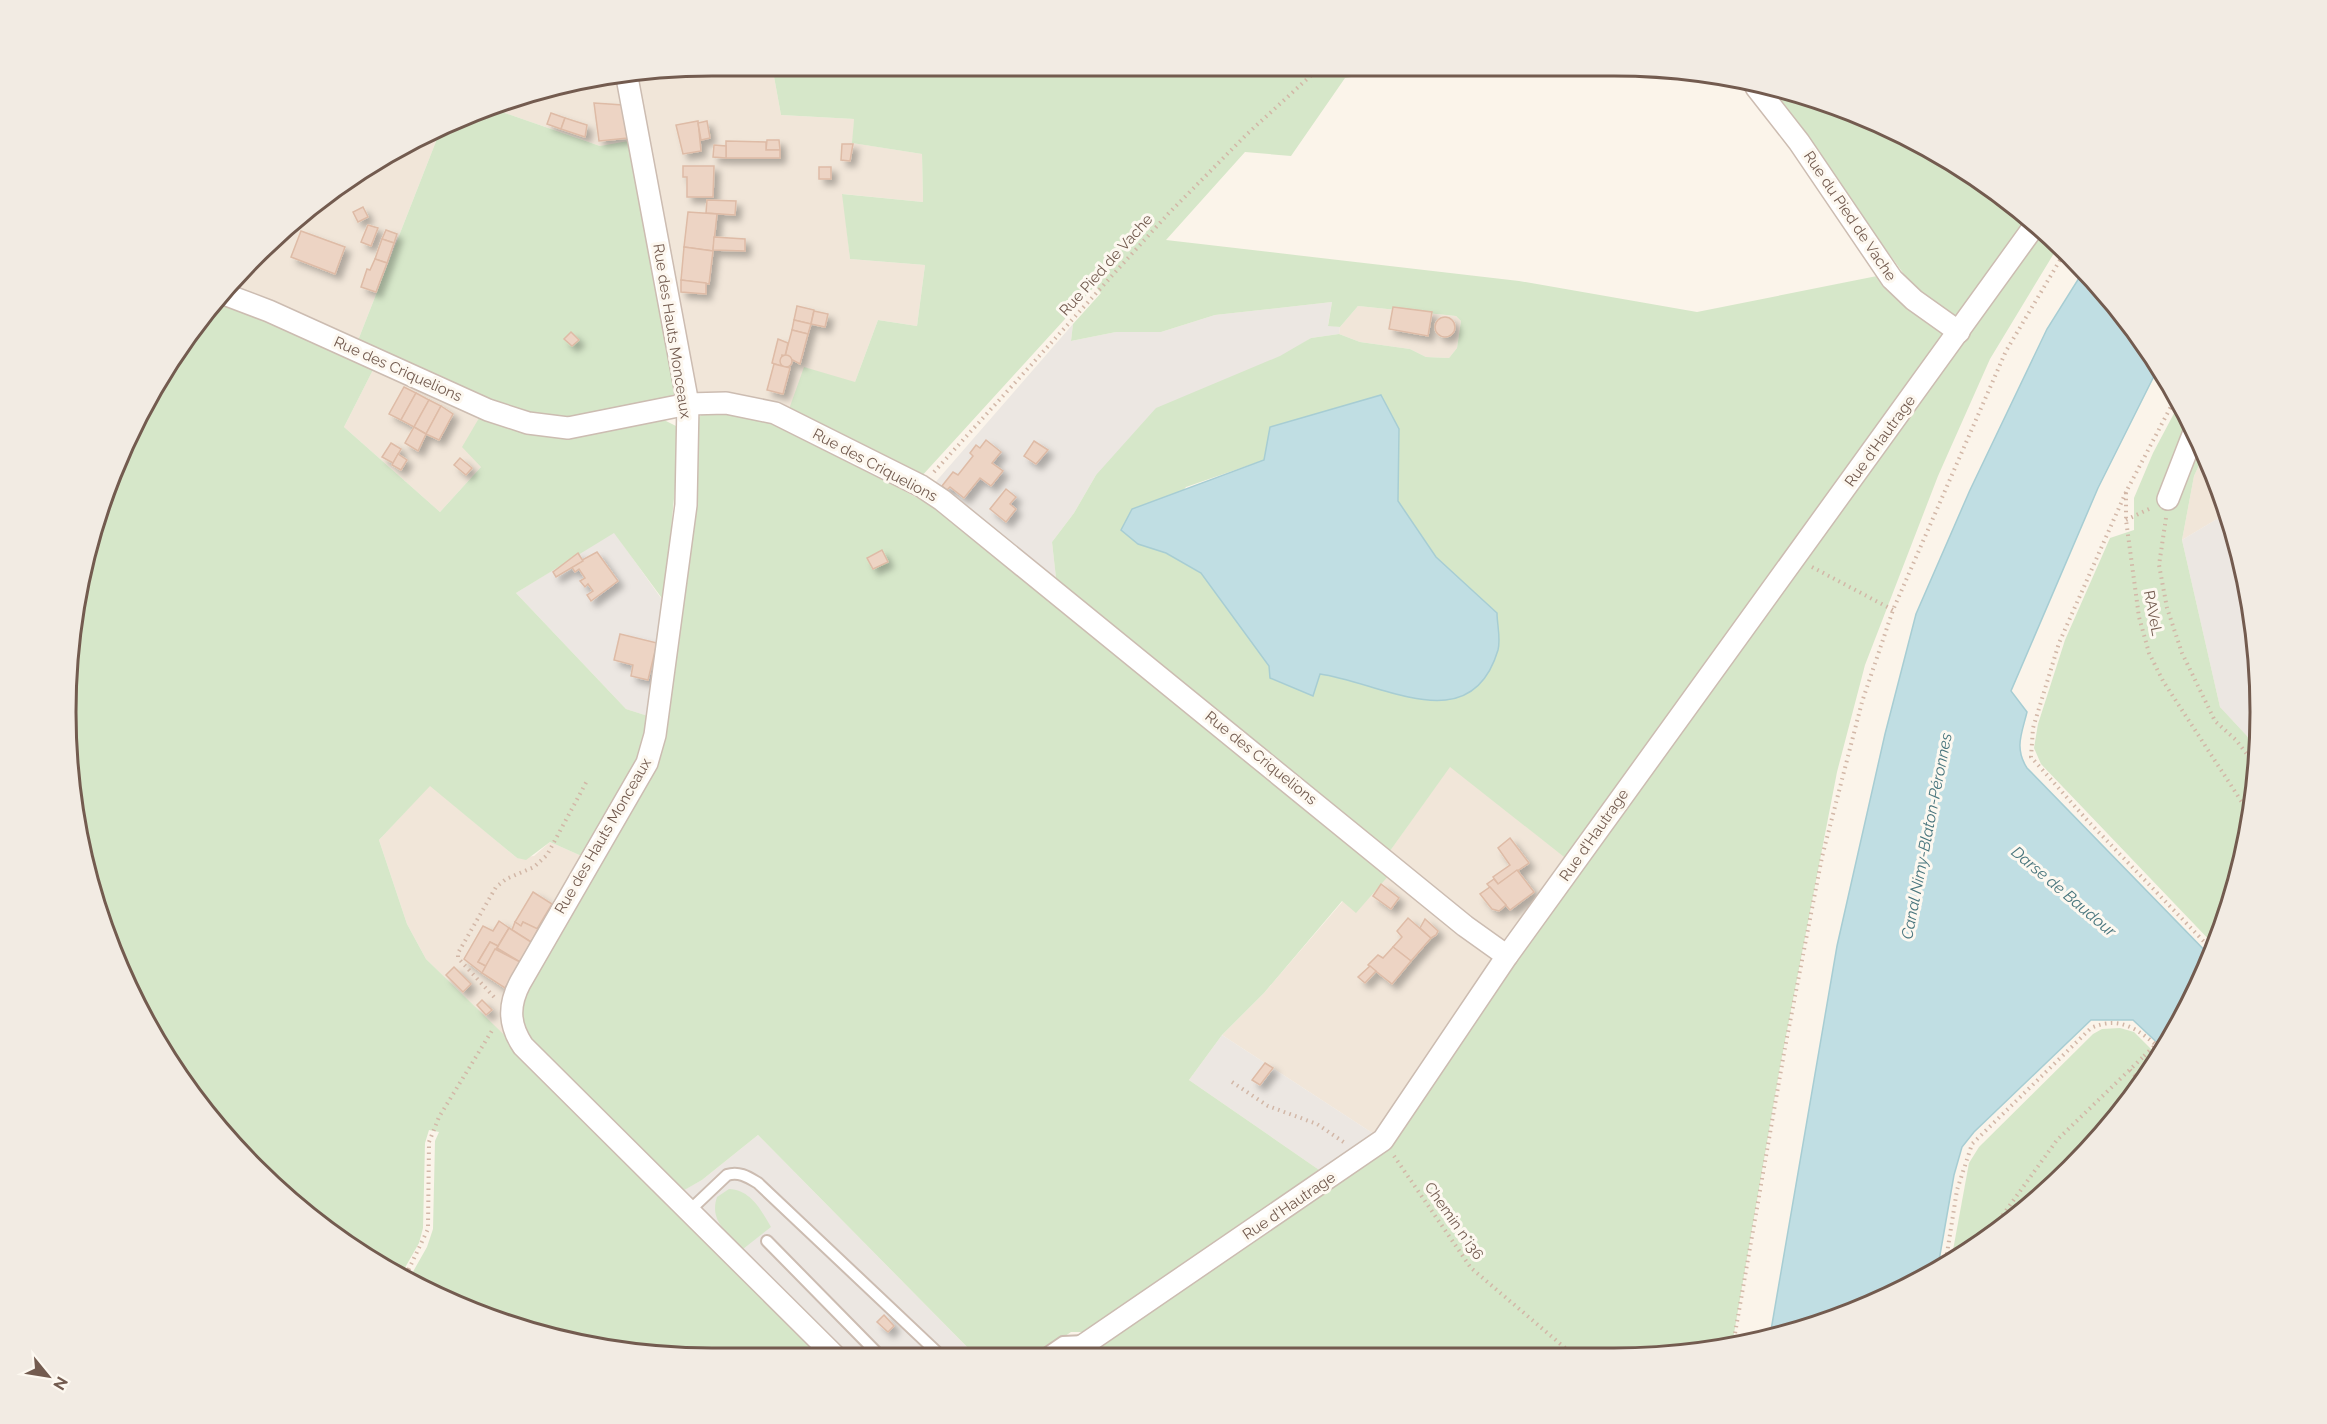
<svg xmlns="http://www.w3.org/2000/svg" width="2327" height="1424" viewBox="0 0 2327 1424" font-family="Raleway,sans-serif">
<style>
.residential{fill:#f1e6d9}
.industrial{fill:#ece7e2}
.green{fill:#d6e7c9;fill-rule:evenodd}
.water{fill:#c0dee3;stroke:#a7cdd3;stroke-width:1.5}
.building{fill:#edd4c4;stroke:#debba6;stroke-width:1.5;filter:url(#shadow)}
.lines{fill:none;stroke-linecap:round;stroke-linejoin:round}
.lane-casing{stroke:#ccbcb1;stroke-width:14}
.street-casing{stroke:#ccbcb1;stroke-width:24}
.path{stroke:#d2b7a7;stroke-width:4;stroke-dasharray:1.5 4.5;stroke-linecap:butt}
.lane{stroke:#fff;stroke-width:10}
.street{stroke:#fff;stroke-width:21}
.path-bridge{stroke:#d2b7a7;stroke-width:4;stroke-dasharray:1.5 4.5;stroke-linecap:butt}
.labels{text-anchor:middle;stroke-width:6;stroke-linejoin:round;paint-order:stroke}
.street-label{font-size:15px;fill:#735b4f;stroke:#fdf8f0}
.water-label{font-size:16px;font-style:italic;fill:#48757d;stroke:#fdf8f0}
.rim{fill:none;stroke:#735b4f;stroke-width:3}
</style>
<defs>
<filter id="shadow"><feDropShadow dx="5.5" dy="5.5" stdDeviation="3" flood-color="#0004"/></filter>
</defs>
<rect width="100%" height="100%" fill="#fbf4ea"/>
<!-- residential -->
<g class="residential">
<path d="M773 71 781 115 854 119 853 143 922 154 923 202 843 194 850 259 925 265 917 326 878 320 855 382 788 412 683 399 600 146 488 107 505 100 627 72Z"/>
<path d="M442 126 357 343 228 288 255 255 319 199 426 133Z"/>
<path d="M1358 306 1456 316 1461 321 1457 348 1449 358 1426 357 1410 349 1360 342 1339 334 1340 327Z"/>
<path d="M376 364 482 413 481 467 440 512 344 427Z"/>
<path d="M2205 452 2212 465 2227 513 2182 540 2194 476Z"/>
<path d="M1450 766 1574 864 1383 1140 1222 1035 1264 993 1343 901 1356 912 1380 865Z"/>
<path d="M430 785 517 858 534 856 550 842 586 858 516 1047 426 959 407 924 379 840Z"/>
</g>
<!-- industrial -->
<g class="industrial">
<path d="M1332 302 1328 325 1340 327 1339 334 1311 338 1096 475 1074 513 1052 542 1056 578 992 526 933 485 1073 324 1071 341 1116 332H1161L1215 315Z"/>
<path d="M2227 513 2249 586 2261 712 2257 752 2247 736 2220 707 2182 540Z"/>
<path d="M614 532 663 601 651 717 626 709 516 593Z"/>
<path d="M1222 1035 1377 1136 1325 1174 1189 1080Z"/>
<path d="M758 1135 969 1349 962 1355 835 1356 674 1195 702 1180Z"/>
</g>
<!-- green -->
<g class="green">
<path d="M1413 68 1345 78 1291 156 1245 152 1166 240 1519 281 1697 312 1877 276 1887 289 1906 277 1770 90 1823 100 1974 175 2059 245 1990 359 1938 476 1865 665 1837 772 1780 1067 1732 1345 1699 1353 1069 1355 1357 1160 1573 864 1450 767 1380 865 1390 874 1356 913 1342 901 1264 993 1222 1035 1189 1080 1325 1174 1087 1332H1071L1037 1355H975L758 1135 702 1180 679 1193 542 1057 518 1024 520 997 654 769 696 423 700 416 708 411 759 416 795 432 938 509 1046 593 1056 578 1052 542 1074 513 1096 475 1156 408 1280 356 1311 338 1339 334 1360 342 1410 349 1426 357 1449 358 1457 348 1461 321 1456 316 1358 306 1340 327 1328 326 1332 302 1215 315 1161 332H1116L1071 341 1073 324 1101 293 1095 286 920 478 788 412 804 367 855 382 878 320 917 326 925 265 850 259 842 194 923 202 922 154 852 143 854 119 781 115 773 71ZM1399 429 1398 501 1436 557 1497 613 1343 677 1319 673 1313 695 1269 666 1201 573 1166 553 1138 544 1186 487 1264 460Z"/>
<path d="M488 107 600 146 634 140 676 394 672 400 567 424 492 406 357 343 442 126Z"/>
<path d="M219 299 376 364 344 427 440 512 481 467 462 447 482 413 527 428 662 419 678 427 680 437 664 601 614 533 516 593 626 709 651 717 647 747 586 858 550 842 526 860 517 858 430 786 379 840 407 924 426 959 835 1356 669 1357 504 1324 410 1277 427 1247 433 1229 435 1141 439 1132 429 1130 425 1143 423 1228 419 1243 402 1273 353 1249 255 1169 199 1105 152 1035 100 920 78 838 66 712 72 627 100 505 175 353Z"/>
<path d="M2179 404 2205 452 2194 476 2182 540 2220 707 2247 736 2257 752 2249 838 2216 947 2041 764 2034 748 2038 724 2065 640 2110 538 2134 530V498L2153 453Z"/>
<path d="M2120 1028 2134 1032 2159 1057 2152 1071 2072 1169 1951 1261 1969 1163 1979 1147 2093 1034 2102 1029Z"/>
<path d="M729 1189C751 1190 761 1210 771 1227L743 1249C727 1232 709 1221 717 1197Z"/>
</g>
<!-- water -->
<g class="water">
<path d="M2084 270 2152 353 2159 366 2098 488 2011 691 2027 712C2022 733 2014 748 2027 768L2212 958 2164 1049 2133 1020H2091L1974 1132 1962 1147 1954 1175 1937 1272 1823 1324 1770 1336 1837 946 1885 734 1916 614 1970 490 2047 329Z"/>
<path d="M1381 395 1399 429 1398 501 1436 557 1497 613C1497 624 1501 639 1498 650 1471 741 1383 683 1320 674L1313 696 1270 678 1269 666 1201 573 1166 553 1138 544 1121 530 1132 509 1264 460 1270 427Z"/>
</g>
<!-- building -->
<g class="building">
<path d="M594 103 623 105 628 138 599 141Z"/>
<path d="M551 113 565 118 561 129 547 124Z"/>
<path d="M565 118 587 125 585 137 561 129Z"/>
<path d="M698 121 701 151 683 154 676 125Z"/>
<path d="M707 121 710 138 701 140 698 123Z"/>
<path d="M767 140H779L780 150H766Z"/>
<path d="M726 141 766 142V150H780V158H726Z"/>
<path d="M842 144H853L850 161 841 160Z"/>
<path d="M714 145 726 146V158L713 157Z"/>
<path d="M683 166H714L713 197H687V177H683Z"/>
<rect x="819" y="167" width="12" height="12"/>
<path d="M707 200 736 201 735 215 706 213Z"/>
<path d="M363 207 368 217 358 222 353 212Z"/>
<path d="M688 212 717 214 713 251 684 247Z"/>
<path d="M368 225 378 228 371 246 361 242Z"/>
<path d="M386 230 397 234 394 243 382 239Z"/>
<path d="M301 231 345 247 335 274 291 257Z"/>
<path d="M714 237 745 239V251L713 250Z"/>
<path d="M382 239 394 243 387 263 375 259Z"/>
<path d="M684 247 713 251 709 284 681 280Z"/>
<path d="M375 259 387 263 376 292 361 287 367 269 370 270Z"/>
<path d="M681 280 706 283V294L681 292Z"/>
<path d="M797 306 814 310 811 324 794 320Z"/>
<path d="M1393 307 1432 312 1428 336 1389 329Z"/>
<path d="M814 311 828 314 825 327 811 324Z"/>
<circle cx="1445" cy="327" r="10"/>
<path d="M794 320 811 324 808 334 792 330Z"/>
<path d="M792 330 808 334 800 364 785 356Z"/>
<path d="M571 332 579 340 572 346 564 339Z"/>
<path d="M778 339 788 343 785 356 782 355 781 366 772 363Z"/>
<circle cx="786" cy="361" r="6"/>
<path d="M774 364 790 368 783 394 767 390Z"/>
<path d="M404 387 416 393 401 420 389 414Z"/>
<path d="M416 393 429 400 414 427 401 420Z"/>
<path d="M429 400 441 406 426 434 414 427Z"/>
<path d="M441 406 453 414 439 440 426 434Z"/>
<path d="M414 427 426 434 418 451 405 443Z"/>
<path d="M986 440 1001 452 992 463 1003 471 991 486 980 478 964 498 950 487 947 490 942 486 953 472 958 475 973 456 970 453 976 445 980 448Z"/>
<path d="M1034 441 1048 450 1036 464 1024 456Z"/>
<path d="M391 443 401 449 393 463 382 457Z"/>
<path d="M398 454 407 460 401 470 392 465Z"/>
<path d="M460 458 472 468 466 475 454 465Z"/>
<path d="M1006 489 1016 497 1010 504 1016 509 1006 522 990 509Z"/>
<path d="M882 550 888 562 873 569 867 558Z"/>
<path d="M597 552 618 581 591 601 587 595 593 591 588 584 585 587 580 581 585 578 579 569 575 572 571 566Z"/>
<path d="M578 553 583 561 556 577 553 572Z"/>
<path d="M620 634 657 643 648 680 631 676 633 665 614 660Z"/>
<path d="M1510 838 1529 863 1498 884 1493 877 1510 865 1498 848Z"/>
<path d="M1517 870 1534 892 1510 910 1487 884 1494 879 1498 884Z"/>
<path d="M1381 884 1399 898 1391 909 1373 896Z"/>
<path d="M1490 887 1506 905 1499 911 1492 909 1480 894Z"/>
<path d="M533 892 552 904 537 929 523 922 521 926 515 922Z"/>
<path d="M1408 918 1431 938 1411 961 1393 947 1402 937 1397 931Z"/>
<path d="M1425 919 1438 931 1436 935 1431 938 1420 928Z"/>
<path d="M499 921 509 928 498 946 490 942 478 962 486 966 482 973 464 959 483 926 493 931Z"/>
<path d="M515 922 521 926 523 922 538 929 531 942 512 930Z"/>
<path d="M509 928 531 942 520 962 497 948Z"/>
<path d="M490 942 498 946 486 966 478 962Z"/>
<path d="M1393 947 1411 961 1392 984 1368 965 1378 955 1383 958Z"/>
<path d="M495 949 520 962 505 988 482 973Z"/>
<path d="M1370 966 1376 971 1365 983 1358 977Z"/>
<path d="M454 967 471 984 463 992 446 975Z"/>
<path d="M482 1000 492 1010 486 1015 477 1005Z"/>
<path d="M1265 1063 1273 1068 1260 1085 1252 1080Z"/>
<path d="M884 1315 894 1326 888 1332 877 1322Z"/>
</g>
<g class="lines">
<defs>
<g id="lane">
<path d="M689 1211 727 1175C739 1171 748 1177 758 1183L941 1356"/>
<path d="M767 1241 880 1356"/>
<path d="M1044 1355 1063 1342 1085 1341"/>
</g>
<g id="street">
<path d="M626 72 688 404 686 505 655 735 647 763 520 983C508 1006 509 1025 523 1046L835 1356"/>
<path d="M1756 87 1799 142 1892 279 1914 300 1959 332"/>
<path d="M224 294 269 311 488 410 528 423 568 428 688 404 726 403 775 413 921 486 942 500 1465 926 1507 956"/>
<path d="M2168 499 2194 432"/>
<path d="M1069 1355 1383 1140 1507 956 2035 225"/>
</g>
</defs>
<!-- lane casing -->
<use href="#lane" class="lane-casing"/>
<!-- street casing -->
<use href="#street" class="street-casing"/>
<!-- path -->
<g class="path">
<path d="M2176 397 2126 492V520L2139 617 2149 653 2163 681 2251 816"/>
<path d="M934 472 1168 214 1246 135 1318 69"/>
<path d="M2126 492 2059 643 2033 728 2031 757 2087 820 2214 952"/>
<path d="M2166 518 2159 565 2167 608 2182 653 2215 721 2236 740 2256 766"/>
<path d="M2126 520 2151 508"/>
<path d="M1812 567 1893 610"/>
<path d="M494 997 458 958V953L496 887 506 879 534 867 547 855 588 779"/>
<path d="M2130 1070 2139 1080 2155 1065"/>
<path d="M1232 1082 1268 1106 1317 1124 1345 1143"/>
<path d="M1394 1156 1471 1268 1571 1353"/>
<path d="M1992 1230 2057 1140 2144 1056"/>
<path d="M1945 1266 1957 1190 1972 1144 2091 1028C2122 1014 2141 1032 2163 1051"/>
<path d="M406 1275 428 1229 429 1142 439 1117 493 1029"/>
<path d="M1733 1345 1784 1053 1822 857 1862 702 1893 610 2006 351 2066 250"/>
</g>
<!-- lane -->
<use href="#lane" class="lane"/>
<!-- street -->
<use href="#street" class="street"/>
<!-- path-bridge -->
<path class="path-bridge" d="M2144 1056 2177 1024"/>
</g>
<g class="labels">
<!-- street labels -->
<g class="street-label">
<text transform="translate(1850 216) rotate(56)" y="5">Rue du Pied de Vache</text>
<text transform="translate(1106 265) rotate(-48)" y="5">Rue Pied de Vache</text>
<text transform="translate(672 331) rotate(81)" y="5">Rue des Hauts Monceaux</text>
<text transform="translate(398 369) rotate(24)" y="5">Rue des Criquelions</text>
<text transform="translate(1880 441) rotate(-54)" y="5">Rue d'Hautrage</text>
<text transform="translate(875 465) rotate(28)" y="5">Rue des Criquelions</text>
<text transform="translate(2153 613) rotate(79)" y="5">RAVeL</text>
<text transform="translate(1261 758) rotate(39)" y="5">Rue des Criquelions</text>
<text transform="translate(1594 835) rotate(-55)" y="5">Rue d'Hautrage</text>
<text transform="translate(603 836) rotate(-60)" y="5">Rue des Hauts Monceaux</text>
<text transform="translate(1289 1206) rotate(-34)" y="5">Rue d'Hautrage</text>
<text transform="translate(1454 1221) rotate(55)" y="5">Chemin n°i36</text>
</g>
<!-- water labels -->
<g class="water-label">
<text transform="translate(1926 836) rotate(-79)" y="6">Canal Nimy-Blaton-Péronnes</text>
<text transform="translate(2064 891) rotate(40)" y="6">Darse de Baudour</text>
</g>
</g>
<!-- crop -->
<path d="M0 0H2327V1424H0ZM712 76H1614A636 636 0 0 1 2250 712V712A636 636 0 0 1 1614 1348H712A636 636 0 0 1 76 712V712A636 636 0 0 1 712 76Z" fill="#f2ebe3" fill-rule="evenodd"/>
<path class="rim" d="M712 76H1614A636 636 0 0 1 2250 712V712A636 636 0 0 1 1614 1348H712A636 636 0 0 1 76 712V712A636 636 0 0 1 712 76Z"/>
<!-- north arrow -->
<g transform="translate(48 1376) rotate(120)" stroke="#fdf8f0" stroke-width="4.5" paint-order="stroke">
<path d="M0-4.5L10 22L0 15L-10 22Z" fill="#735b4f"/>
<text y="-9" font-size="16" font-weight="bold" text-anchor="middle" fill="#735b4f">N</text>
</g>
</svg>
